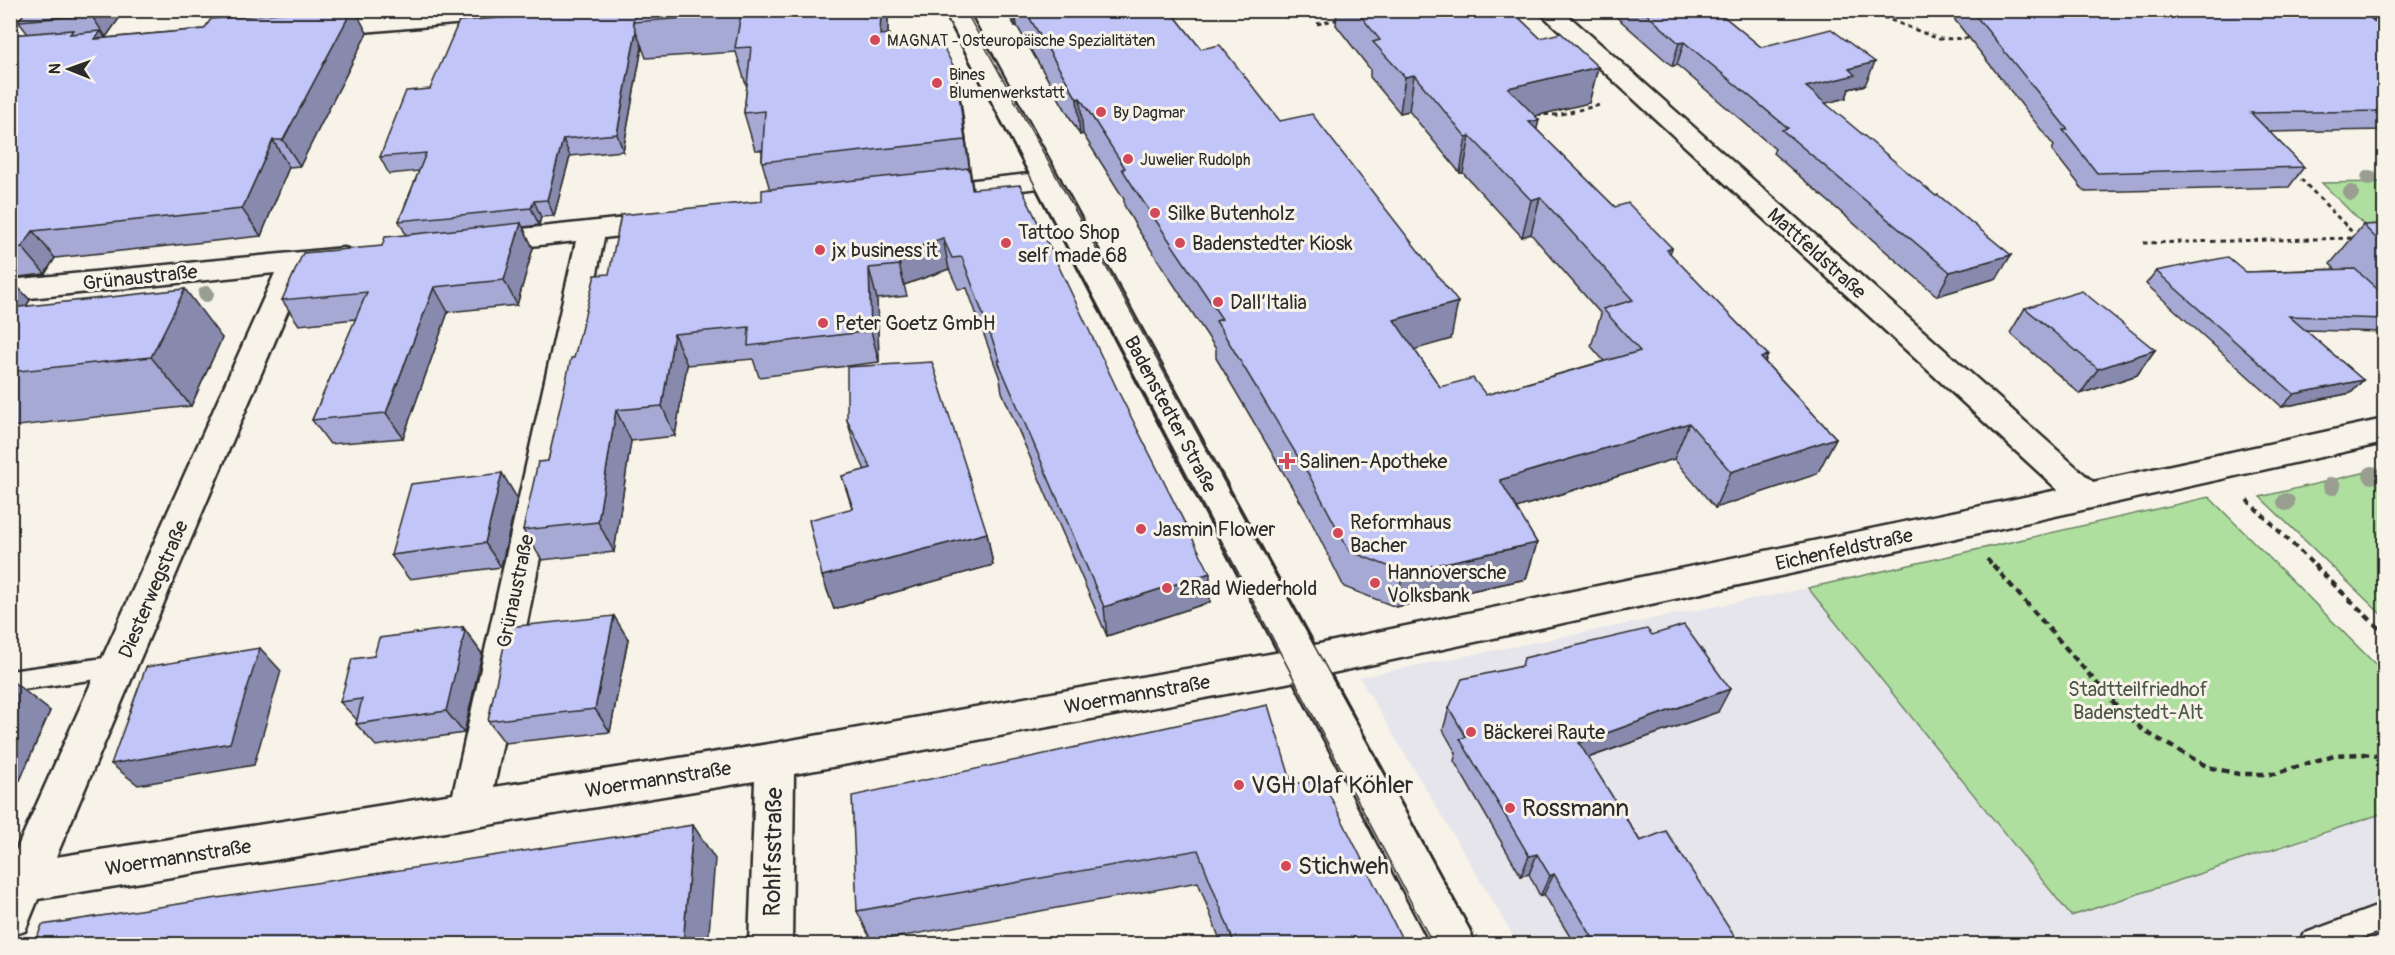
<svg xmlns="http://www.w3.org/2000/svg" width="2395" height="955" viewBox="0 0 2395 955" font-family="Pangolin,sans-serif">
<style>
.built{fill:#e7e5ec}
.green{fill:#aedf9f;stroke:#6c8565;stroke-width:1.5}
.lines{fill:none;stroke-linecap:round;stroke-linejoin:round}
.lane-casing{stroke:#2b2b2b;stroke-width:5}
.street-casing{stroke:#2b2b2b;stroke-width:5}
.secondary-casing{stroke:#2b2b2b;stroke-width:5}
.path-far2{stroke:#2b2b2b;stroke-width:3;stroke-dasharray:4.5 4;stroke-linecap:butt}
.path-far1{stroke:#2b2b2b;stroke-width:4;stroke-dasharray:6 4.5;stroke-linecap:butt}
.path{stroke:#2b2b2b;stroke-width:4.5;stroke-dasharray:7 5;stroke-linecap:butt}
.lane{fill:#f7f3e8;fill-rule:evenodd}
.street{fill:#f7f3e8;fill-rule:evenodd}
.secondary{fill:#f7f3e8;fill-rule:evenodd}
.tram{stroke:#2b2b2b;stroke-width:1.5}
.tree{fill:#999e90}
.wall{fill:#a6a9d4;stroke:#2b2b2b;stroke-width:1.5}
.shaded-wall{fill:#878aad;stroke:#2b2b2b;stroke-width:1.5}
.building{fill:#c1c5f7;stroke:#2b2b2b;stroke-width:1.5}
.poi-dot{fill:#d1495b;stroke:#f7f3e8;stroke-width:2}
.labels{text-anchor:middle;stroke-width:6;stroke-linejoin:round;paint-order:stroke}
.far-poi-label{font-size:16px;fill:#2b2b2b;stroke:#f7f3e8;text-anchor:start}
.poi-label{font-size:20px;fill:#2b2b2b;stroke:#f7f3e8;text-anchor:start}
.street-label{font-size:20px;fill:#2b2b2b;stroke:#f7f3e8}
.park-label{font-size:20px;fill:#4c5848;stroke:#f7f3e8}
.near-poi-label{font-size:24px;fill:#2b2b2b;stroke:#f7f3e8;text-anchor:start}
.near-street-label{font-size:24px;fill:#2b2b2b;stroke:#f7f3e8}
</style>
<rect width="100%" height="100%" fill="#f7f3e8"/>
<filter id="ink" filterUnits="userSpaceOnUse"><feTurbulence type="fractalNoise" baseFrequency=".0167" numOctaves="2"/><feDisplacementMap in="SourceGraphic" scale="12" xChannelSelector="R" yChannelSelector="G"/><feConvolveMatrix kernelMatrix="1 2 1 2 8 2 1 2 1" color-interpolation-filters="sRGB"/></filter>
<g filter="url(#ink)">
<!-- built -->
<path class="built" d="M1808 588 2070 916 2384 813V944H1518L1359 677Z"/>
<!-- green -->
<g class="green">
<path d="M2384 182V240L2370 231 2322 183Z"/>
<path d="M2384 468V617L2260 497Z"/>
<path d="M2209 497 2384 673V813L2071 916 1808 588Z"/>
</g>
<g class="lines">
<defs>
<g id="lane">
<path d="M119 656 127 659 131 666 127 673 119 676 10 691V671Z"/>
<path d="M2384 904V930L2347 944H2300L2303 934Z"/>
</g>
<g id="street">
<path d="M449 10H544L541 15 533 17 317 36 309 34 305 29 309 24 317 22Z"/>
<path d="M1537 10H1562L2093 482 2384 419V443L1956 538 1286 683 794 774 792 944H749L755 781 38 899 25 931 10 936V864L275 273 10 300V280L344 248 354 251 358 257 354 263 305 270 56 857 453 794 576 241 485 251 475 248 471 242 475 236 485 233 663 214 673 217 677 223 673 229 604 238 494 787 775 743 1286 651 2058 490Z"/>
<path d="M2369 10H2384V21L2376 19Z"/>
<path d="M1047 172 1056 174 1060 180 1056 186 929 201 920 199 916 193 920 187 929 185Z"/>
</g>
<path id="secondary" d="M944 10H967L1469 929 1475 944H1431Z"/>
</defs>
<!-- lane casing -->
<use href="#lane" class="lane-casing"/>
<!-- street casing -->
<use href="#street" class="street-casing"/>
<!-- secondary casing -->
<use href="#secondary" class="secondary-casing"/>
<!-- path-far2 -->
<g class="path-far2">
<path d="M1878 10 1883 17 1939 39 1974 38"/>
<path d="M1317 24 1339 19"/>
<path d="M1536 114 1557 115 1600 105"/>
<path d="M2295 173 2357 237"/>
<path d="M2143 243 2355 238"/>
</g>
<!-- path-far1 -->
<g class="path-far1">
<path d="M2247 500 2316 567"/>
<path d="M1987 559 1994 567"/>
</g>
<!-- path -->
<g class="path">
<path d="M1993 565 2116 705 2144 731 2208 767 2239 774H2274L2334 755 2363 754 2384 757"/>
<path d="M2314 565 2384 633"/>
</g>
<!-- lane -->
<use href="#lane" class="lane"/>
<!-- street -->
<use href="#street" class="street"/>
<!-- secondary -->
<use href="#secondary" class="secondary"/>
<!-- tram -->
<g class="tram">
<path d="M943 10 1433 944"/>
<path d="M965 10 1478 944"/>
</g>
</g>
<!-- trees -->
<g class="tree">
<circle cx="2369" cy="178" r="8"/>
<circle cx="2351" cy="193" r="8"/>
<circle cx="206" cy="294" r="8"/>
<circle cx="2372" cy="475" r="9"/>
<circle cx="2332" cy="486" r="9"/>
<circle cx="2286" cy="502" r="9"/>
</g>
<!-- wall -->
<g class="wall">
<path d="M27 10H125L106 37H104L105 38 204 29 233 17 229 10H378L376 14 357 15 367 33 300 166 289 167 261 236 55 258 45 274 10 278V35L28 34 18 21Z"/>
<path d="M611 10H888V34L892 44 956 71 973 189 1210 602 1107 636 1002 392 1000 379 967 288 958 289 949 269 904 285 907 296 877 299 879 362 759 377 753 359 687 365 675 436 631 441 614 552 542 560 523 530 548 461 574 358 609 274 762 201 770 190 762 162V150H755L744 113 747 85H746L736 52 646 58 642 47 623 151 570 156 554 216 541 217 539 225 523 227 533 248 517 305 448 312 403 438 330 444 312 420 356 319 299 325 282 300 382 246 406 235 399 221 419 171 389 174 380 157 430 89Z"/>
<path d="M1005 10H1170L1201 49 1451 339 1414 349 1440 387 1486 395 1604 361 1591 346 1601 314 1531 234 1522 237 1463 173H1460L1409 111 1400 113 1370 77V69L1336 25 1337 10H1511L1540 38 1598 67 1589 103 1535 116 1539 120 1536 129 1615 207 1672 248 1670 254 1768 355 1765 362 1836 438 1817 474 1715 508 1674 459 1516 508 1537 543 1526 579 1396 607 1344 587 1306 511 1216 358V349L1137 228 1124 205V199L1083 134 1080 135 1017 26H1015Z"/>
<path d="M1614 10H1716L1761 47 1865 85 1849 89 1846 98 1825 103 1997 278 1937 296 1773 153 1775 149 1677 65 1672 66 1613 14Z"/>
<path d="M1947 10H2361L2385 31V130L2269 132 2304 167 2289 187 2085 192 2052 150 2054 146Z"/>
<path d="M2385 224V332L2305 330 2363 380 2351 393 2282 407 2146 284 2156 271 2246 272 2335 269 2330 264 2363 225Z"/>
<path d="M10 279 30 300 26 306 222 338 191 406 10 427Z"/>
<path d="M2025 308 2155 350 2137 375 2080 394 2010 333Z"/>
<path d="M847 420 987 533 993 565 834 609 822 576 852 508 842 476 865 470 857 453Z"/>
<path d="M517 498 501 567 409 579 391 555Z"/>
<path d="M463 627 482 654 464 733 376 746 356 724 357 720 340 702 374 656Z"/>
<path d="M1652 635 1718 712 1588 758 1640 841 1740 945H1575L1544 894 1540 896 1529 874 1521 876 1454 761 1456 753 1443 730 1449 708Z"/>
<path d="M628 639 610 732 505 743 488 721Z"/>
<path d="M10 680 50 711 20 780 10 782Z"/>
<path d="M1292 784 1405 945H1222L1198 882 872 942 857 911Z"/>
</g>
<!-- shaded-wall -->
<g class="shaded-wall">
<path d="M94 10H125L106 37 91 15Z"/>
<path d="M352 10H355L367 33 300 166 283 140Z"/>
<path d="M881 10H888V71L880 35Z"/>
<path d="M1013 10H1015L1017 26H1015Z"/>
<path d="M101 31 118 58 95 39Z"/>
<path d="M636 31 642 47 623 151 617 134Z"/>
<path d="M1684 42 1677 65 1672 66 1679 43Z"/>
<path d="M1875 62 1865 85 1849 89 1846 98 1797 111 1806 87 1849 69Z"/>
<path d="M1598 67 1589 103 1501 124 1508 88Z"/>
<path d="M956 71 962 108 971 178 965 140Z"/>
<path d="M1414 75 1409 111 1400 113 1405 77Z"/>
<path d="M1080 98 1083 134 1080 135 1077 99Z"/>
<path d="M1539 120 1530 157 1529 122Z"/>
<path d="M1470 136 1463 173H1460L1466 137Z"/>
<path d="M563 139 570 156 554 216 547 200Z"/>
<path d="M273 140 289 167 261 236 242 209Z"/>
<path d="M1540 197 1531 234 1522 237 1531 200Z"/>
<path d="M534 201 541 217 539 225 531 208Z"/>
<path d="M521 223 533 248 517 305 504 280Z"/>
<path d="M33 231 55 258 45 274 22 247Z"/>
<path d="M943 238 949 269 904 285 897 255Z"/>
<path d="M2011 255 1997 278 1937 296 1950 272Z"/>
<path d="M869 268 877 299 879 362 871 331Z"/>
<path d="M10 279 30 300 10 331Z"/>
<path d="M434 287 448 312 403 438 386 413Z"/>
<path d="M185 289 222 338 191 406 151 357Z"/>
<path d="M1458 302 1451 339 1389 357 1394 320Z"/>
<path d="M674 334 687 365 675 436 662 406Z"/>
<path d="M2155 350 2137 375 2080 394 2098 369Z"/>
<path d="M1768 355 1752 392 1761 358Z"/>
<path d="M2363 380 2351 393 2282 407 2294 394Z"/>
<path d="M616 410 631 441 614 552 598 522Z"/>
<path d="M1689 423 1674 459 1490 516 1500 480Z"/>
<path d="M1836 438 1817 474 1715 508 1731 472Z"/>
<path d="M502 473 517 498 501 567 485 543Z"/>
<path d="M987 533 993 565 834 609 822 576Z"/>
<path d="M1537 543 1526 579 1396 607 1403 572Z"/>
<path d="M1210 573V602L1107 636 1104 607Z"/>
<path d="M614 616 628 639 610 732 595 709Z"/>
<path d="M463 627 482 654 464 733 446 711Z"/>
<path d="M260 648 281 671 254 765 138 785 111 764Z"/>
<path d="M11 680 50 711 20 780 10 773V682Z"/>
<path d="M1730 689 1718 712 1570 764 1579 743Z"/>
<path d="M693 825 715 859 708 945H683Z"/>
<path d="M1537 854 1529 874 1521 876 1529 856Z"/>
<path d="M1554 874 1544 894 1540 896 1550 876Z"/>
</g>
<!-- building -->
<g class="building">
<path d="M27 10H94L91 15 18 21Z"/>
<path d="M314 10H352L283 140H273L242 209 33 231 22 247 10 249V35L73 30 70 34 101 31 95 39 204 29 211 19Z"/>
<path d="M611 10H636L633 22 636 31 617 134 563 139 547 200 534 201 531 208 399 221 426 153 380 157 406 91 430 89 459 21Z"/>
<path d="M636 10H881L880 35 890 34 892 44 938 37 956 71 965 140 762 162 765 111 744 113 751 47 735 48 741 14 633 22Z"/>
<path d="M1025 10H1170L1201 49 1220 45 1280 121 1312 114 1458 302 1394 320 1440 387 1473 378 1486 395 1640 351 1603 309 1633 300 1540 197 1531 200 1470 136 1466 137 1414 75 1405 77 1373 42 1380 40 1356 10H1511L1540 38 1561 33 1598 67 1508 88 1539 120 1529 122 1615 207 1628 203 1672 248 1667 250 1768 355 1761 358 1836 438 1731 472 1689 423 1500 480 1537 543 1403 572 1349 551 1309 475 1216 321 1222 319 1136 191 1122 169 1125 168 1080 98 1077 99Z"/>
<path d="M1642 10H1716L1761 47 1831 29 1875 62 1849 69 1855 75 1806 87 1936 196 1938 195 2011 255 1950 272 1782 130 1788 128 1684 42 1679 43Z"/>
<path d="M1971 10H2361L2385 31V111L2251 113 2304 167 2097 173 2063 130H2068Z"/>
<path d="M969 168 972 189 1020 185 1118 391 1210 573 1104 607 998 361H1000L962 257 952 258 943 238 897 255 900 265 869 268 871 331 748 346 749 327 674 334 662 406 616 410 598 522 523 530 538 462 548 461 571 358H574L595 275 609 274 621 215 762 201V190Z"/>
<path d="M521 223 504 280 434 287 386 413 312 420 367 292 282 300 303 253 382 246 385 237Z"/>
<path d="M2385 224V247L2363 225Z"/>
<path d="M2228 257 2246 272 2355 269 2385 296V319L2289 316 2363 380 2294 394 2156 271Z"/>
<path d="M185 289 151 357 10 372V308Z"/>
<path d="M2082 291 2155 350 2098 369 2025 308Z"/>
<path d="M932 362 987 533 822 576 809 520 853 508 842 476 871 468 847 420V367Z"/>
<path d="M502 473 485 543 391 555 411 484Z"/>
<path d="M614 616 595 709 488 721 508 627Z"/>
<path d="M1684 625 1730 689 1579 743 1640 841 1666 831 1740 945H1597L1554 874 1550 876 1537 854 1529 856 1460 739 1466 737 1449 708 1462 679 1522 666 1524 658 1647 629 1652 635Z"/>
<path d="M463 627 462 631H465L446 711 356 724 362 699 340 702 352 659 374 656 379 638Z"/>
<path d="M260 648 230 743 111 764 146 667Z"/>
<path d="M1268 705 1292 784 1322 780 1405 945H1235L1198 850 857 911 852 796Z"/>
<path d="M693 825 683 945H34L42 925Z"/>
</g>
</g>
<!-- markers -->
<g class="poi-dot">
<circle cx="875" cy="40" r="6"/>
<circle cx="937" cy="83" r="6"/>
<circle cx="1101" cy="112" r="6"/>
<circle cx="1128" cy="159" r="6"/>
<circle cx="1155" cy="213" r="6"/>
<circle cx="1006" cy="243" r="6"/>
<circle cx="1180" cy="243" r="6"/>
<circle cx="820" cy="250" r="6"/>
<circle cx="1218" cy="302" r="6"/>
<circle cx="823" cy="323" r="6"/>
<path d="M1284 452h6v6h6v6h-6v6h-6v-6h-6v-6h6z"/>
<circle cx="1141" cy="529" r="6"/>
<circle cx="1338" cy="533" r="6"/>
<circle cx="1375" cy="583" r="6"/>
<circle cx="1167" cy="588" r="6"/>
<circle cx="1471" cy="732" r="6"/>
<circle cx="1239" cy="785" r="6"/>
<circle cx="1510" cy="808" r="6"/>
<circle cx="1286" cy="866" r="6"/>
</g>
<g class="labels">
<!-- far-poi labels -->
<g class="far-poi-label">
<text x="887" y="46">MAGNAT - Osteuropäische Spezialitäten</text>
<text x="949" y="80">Bines<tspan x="949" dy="18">Blumenwerkstatt</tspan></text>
<text x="1113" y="118">By Dagmar</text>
<text x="1140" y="165">Juwelier Rudolph</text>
</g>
<!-- poi labels -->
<g class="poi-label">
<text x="1167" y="220">Silke Butenholz</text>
<text x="1018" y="239">Tattoo Shop<tspan x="1018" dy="23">self made 68</tspan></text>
<text x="1192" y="250">Badenstedter Kiosk</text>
<text x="832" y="257">jx business it</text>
<text x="1230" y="309">Dall’Italia</text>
<text x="835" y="330">Peter Goetz GmbH</text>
<text x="1299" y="468">Salinen-Apotheke</text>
<text x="1350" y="529">Reformhaus<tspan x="1350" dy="23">Bacher</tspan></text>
<text x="1153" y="536">Jasmin Flower</text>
<text x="1387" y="579">Hannoversche<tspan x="1387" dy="23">Volksbank</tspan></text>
<text x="1179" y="595">2Rad Wiederhold</text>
<text x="1483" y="739">Bäckerei Raute</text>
</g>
<!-- street labels -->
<g class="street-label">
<text transform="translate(1817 253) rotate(42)" y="7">Mattfeldstraße</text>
<text transform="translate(140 277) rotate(-6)" y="7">Grünaustraße</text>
<text transform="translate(1171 414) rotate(62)" y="7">Badenstedter Straße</text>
<text transform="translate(1844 549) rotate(-12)" y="7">Eichenfeldstraße</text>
<text transform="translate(153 589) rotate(-67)" y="7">Diesterwegstraße</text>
<text transform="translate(515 591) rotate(-78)" y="7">Grünaustraße</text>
<text transform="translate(1137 694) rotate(-10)" y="7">Woermannstraße</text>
<text transform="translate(658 779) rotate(-9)" y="7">Woermannstraße</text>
<text transform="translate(178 857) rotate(-9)" y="7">Woermannstraße</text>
</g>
<!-- park labels -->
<g class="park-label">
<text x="2138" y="696">Stadtteilfriedhof<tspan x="2138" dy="23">Badenstedt-Alt</tspan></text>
</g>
<!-- near-poi labels -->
<g class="near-poi-label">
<text x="1251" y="793">VGH Olaf Köhler</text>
<text x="1522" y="816">Rossmann</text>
<text x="1298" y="874">Stichweh</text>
</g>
<!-- near-street labels -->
<g class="near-street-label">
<text transform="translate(773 852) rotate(-89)" y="8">Rohlfsstraße</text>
</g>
</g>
<!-- margin -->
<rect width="2395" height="955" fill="none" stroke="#f7f3e8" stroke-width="36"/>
<rect x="18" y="18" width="2359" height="919" fill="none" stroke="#2b2b2b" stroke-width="2" filter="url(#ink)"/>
<!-- north arrow -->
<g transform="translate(69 69) rotate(271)" stroke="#f7f3e8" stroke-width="4.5" paint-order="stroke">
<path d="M0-4.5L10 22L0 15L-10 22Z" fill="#2b2b2b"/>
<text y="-9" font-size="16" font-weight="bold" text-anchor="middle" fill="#2b2b2b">N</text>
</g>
</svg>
